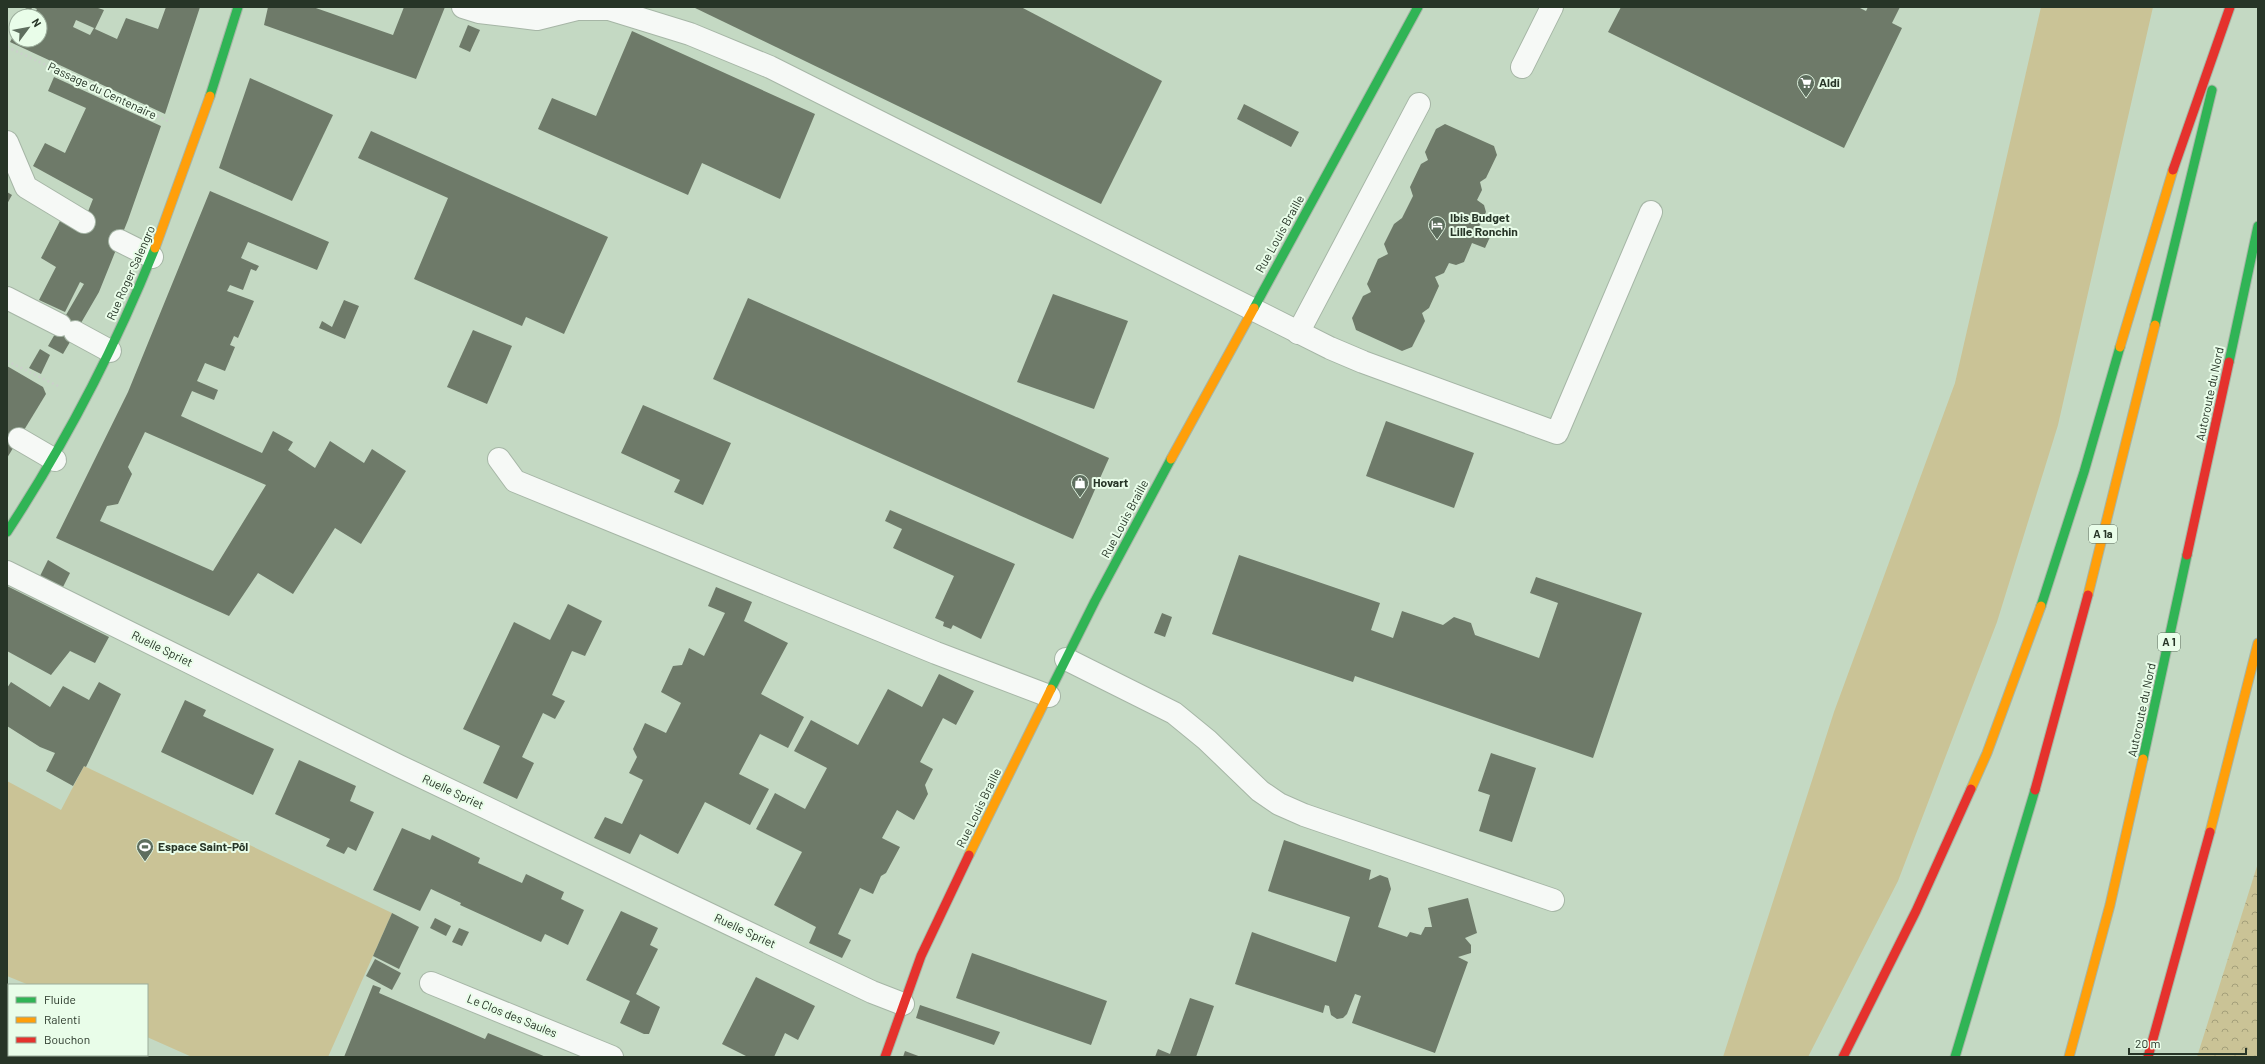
<svg xmlns="http://www.w3.org/2000/svg" width="2265" height="1064" viewBox="0 0 2265 1064" font-family="Barlow,sans-serif">
<style>
.grass{fill:#cac396}
.forest{fill:url(#forest-crowns)}
.building{fill:#6e7a69;fill-rule:evenodd}
.lines{fill:none;stroke-linecap:round;stroke-linejoin:round}
.lane-casing{stroke:#a6b6a6;stroke-width:24}
.street-casing{stroke:#a6b6a6;stroke-width:24}
.fast-casing{stroke:#a6b6a6;stroke-width:11}
.slow-casing{stroke:#a6b6a6;stroke-width:11}
.jam-casing{stroke:#a6b6a6;stroke-width:11}
.path{stroke:#cbd0cb;stroke-width:2.5;stroke-dasharray:2 3;stroke-linecap:butt}
.lane{stroke:#f6f9f6;stroke-width:22}
.street{stroke:#f6f9f6;stroke-width:22}
.fast{stroke:#30b455;stroke-width:9}
.slow{stroke:#ff9f0a;stroke-width:9}
.jam{stroke:#e5322d;stroke-width:9}
.labels{text-anchor:middle;stroke-width:4;stroke-linejoin:round;paint-order:stroke}
.shield{fill:#e9fde9;stroke:#617161;stroke-width:1}
.shield-label{font-size:11px;font-weight:bold;fill:#273527}
.poi-label{font-size:12px;font-weight:bold;fill:#273527;stroke:#e9fde9;text-anchor:start}
.street-label{font-size:12px;fill:#273527;stroke:#e9fde9}
</style>
<defs>
<pattern id="forest-crowns" width="20" height="18" patternUnits="userSpaceOnUse"><rect width="20" height="18" fill="#cac396"/><path d="M2 6a3 3 0 1 1 6 0M12 15a3 3 0 1 1 6 0" fill="none" stroke="#a49f7a"/></pattern>
</defs>
<rect width="100%" height="100%" fill="#c4d9c3"/>
<!-- grass -->
<g class="grass">
<path d="M2041 7H2153L2058 425 1997 622 1898 881 1808 1057H1723L1834 712 1955 383Z"/>
<path d="M84 766 392 913 328 1057H192L147 1037V985H29L7 976V781L61 810Z"/>
</g>
<!-- forest -->
<path class="forest" d="M2258 863 2257 1057H2197Z"/>
<!-- building -->
<g class="building">
<path d="M23 7H95L104 10 95 29 117 39 126 18 158 29 166 7H200L165 114 10 42 16 31V40H40V16H33L37 9 32 7 31 11ZM76 20 94 28 90 35 73 27Z"/>
<path d="M268 7H313L393 35 404 7H445L416 79 264 25Z"/>
<path d="M693 7H1021L1162 81 1101 204Z"/>
<path d="M1621 7H1858L1866 11 1868 7H1900L1892 23 1902 28 1844 148 1608 32Z"/>
<path d="M468 25 480 30 470 52 459 47Z"/>
<path d="M632 31 815 114 780 199 702 163 688 195 538 129 552 98 596 116Z"/>
<path d="M54 77 161 126 128 220 99 292 63 354 48 346 84 284 80 282 65 312 39 300 56 267 41 258 61 219 81 229 93 199 33 166 45 143 65 153 86 108 48 91Z"/>
<path d="M250 78 333 115 292 201 219 168Z"/>
<path d="M1244 104 1299 132 1291 147 1237 119Z"/>
<path d="M1445 124 1494 146 1497 155 1486 178 1480 182 1482 190 1477 200 1484 205 1486 212 1477 231 1490 237 1485 248 1472 243 1464 262 1456 265 1449 263 1444 273 1435 277 1439 286 1429 308 1422 313 1425 321 1412 347 1402 351 1356 330 1352 318 1363 296 1371 292 1367 284 1378 259 1388 254 1384 244 1394 224 1402 218 1413 196 1410 187 1421 164 1428 160 1425 152 1436 129Z"/>
<path d="M371 131 608 237 564 334 526 317 522 326 414 279 448 198 358 158Z"/>
<path d="M210 191 329 242 317 270 248 242 241 258 259 266 256 271 251 269 243 290 230 285 227 291 254 301 238 338 234 336 230 345 235 347 225 371 205 363 197 381 218 390 214 400 192 391 181 416 262 453 273 431 293 442 288 450 315 468 330 441 364 463 372 449 406 471 361 544 335 528 293 594 258 573 229 616 56 538 128 392ZM145 432 266 485 213 571 100 521 107 506 118 504 132 474 128 467Z"/>
<path d="M7 192 12 195 7 204Z"/>
<path d="M1053 294 1128 321 1094 409 1017 382Z"/>
<path d="M748 298 1109 458 1073 539 713 379Z"/>
<path d="M344 300 359 306 345 339 319 328 322 321 332 327Z"/>
<path d="M473 330 512 346 487 404 447 387Z"/>
<path d="M40 349 50 355 41 374 29 368Z"/>
<path d="M7 366 43 387 46 394 7 458Z"/>
<path d="M643 405 731 443 703 505 674 492 680 480 621 453Z"/>
<path d="M1386 421 1474 453 1454 508 1366 476Z"/>
<path d="M890 510 1015 564 981 639 953 625 951 629 943 626 944 622 935 618 954 576 893 548 902 529 885 521Z"/>
<path d="M1239 555 1380 603 1371 630 1393 638 1402 611 1443 625 1454 617 1471 623 1475 635 1539 658 1558 603 1530 593 1536 577 1642 613 1593 758 1355 676 1353 682 1212 634Z"/>
<path d="M48 560 70 573 62 589 39 578Z"/>
<path d="M7 586 109 637 95 663 70 651 51 675 7 651Z"/>
<path d="M716 587 752 602 744 621 788 643 761 694 804 717 788 748 760 734 750 753 739 774 769 789 750 825 705 802 678 854 640 834 630 854 594 838 605 817 622 824 643 780 629 773 637 757 633 749 645 723 666 733 681 703 661 692 673 666 682 665 689 648 704 656 725 613 708 606Z"/>
<path d="M568 604 602 621 585 656 572 651 552 695 565 701 555 719 543 713 522 757 534 763 517 799 483 783 500 746 463 729 514 622 550 640Z"/>
<path d="M1162 613 1172 617 1165 637 1154 633Z"/>
<path d="M939 674 974 691 956 725 943 718 920 762 933 769 925 785 928 794 914 820 897 810 882 838 900 847 886 873 881 876 873 894 860 888 838 934 851 940 842 958 809 943 816 927 774 905 802 852 756 829 775 793 805 809 827 768 794 751 811 720 858 745 888 689 922 707Z"/>
<path d="M11 682 50 707 63 686 89 700 99 682 121 694 86 767 84 766 73 786 46 771 55 753 40 747 7 726V688Z"/>
<path d="M185 700 206 710 203 716 274 749 253 795 161 752Z"/>
<path d="M1491 753 1536 768 1512 842 1479 831 1490 795 1478 791Z"/>
<path d="M299 760 356 786 350 801 374 812 356 851 348 847 344 854 326 846 330 839 275 814Z"/>
<path d="M402 828 430 840 432 835 480 858 478 863 522 883 526 874 564 892 561 899 584 910 568 945 545 934 541 942 460 905 461 903 431 889 420 911 373 890Z"/>
<path d="M1284 840 1371 870 1369 880 1380 875 1388 878 1391 889 1378 927 1407 937 1410 932 1421 935 1425 927H1432L1428 908 1468 898 1477 933 1465 938 1471 945V953L1458 957 1468 962 1435 1053 1352 1023 1361 996 1355 994 1347 1014 1343 1018 1337 1019 1331 1015 1329 1006 1325 1005 1323 1013 1235 984 1252 932 1336 962 1350 917 1268 891Z"/>
<path d="M621 911 658 928 650 945 658 949 636 994 660 1007 649 1034H644L620 1023 630 1001 586 980Z"/>
<path d="M392 913 419 927 399 969 373 956Z"/>
<path d="M435 918 451 926 446 936 430 928Z"/>
<path d="M459 928 469 932 462 946 452 942Z"/>
<path d="M972 953 1107 1001 1091 1045 956 998Z"/>
<path d="M375 959 401 973 392 990 366 976Z"/>
<path d="M756 977 815 1006 798 1040 785 1033 774 1057H748L722 1044Z"/>
<path d="M373 985 381 988 379 993 485 1039 488 1033 546 1057H344Z"/>
<path d="M1190 998 1214 1006 1196 1057H1155L1158 1049 1170 1054Z"/>
<path d="M920 1005 1000 1032 994 1045 916 1018Z"/>
<path d="M9 1023V1055H91L90 1057H7V1028Z"/>
<path d="M905 1051 921 1057H903Z"/>
</g>
<g class="lines">
<defs>
<g id="lane">
<path d="M463 7 479 12 537 19 577 9H609L690 34 770 67 1330 348 1363 362 1557 433 1651 212"/>
<path d="M1522 67 1552 7"/>
<path d="M7 142 26 187 84 222"/>
<path d="M120 241 152 257"/>
<path d="M7 298 60 325"/>
<path d="M75 332 110 351"/>
<path d="M1298 333 1419 104"/>
<path d="M19 439 55 460"/>
<path d="M499 459 515 481 936 653 1049 696"/>
<path d="M1066 659 1174 713 1207 740 1260 791 1279 804 1304 815 1553 900"/>
</g>
<g id="street">
<path d="M7 572 399 766 872 992 903 1004"/>
<path d="M431 983 612 1057"/>
</g>
<g id="fast">
<path d="M210 96 238 7"/>
<path d="M1254 308 1418 7"/>
<path d="M2155 325 2212 90"/>
<path d="M2229 362 2258 226"/>
<path d="M7 532C66 442 115 348 155 248"/>
<path d="M2041 606 2084 472 2120 347"/>
<path d="M1051 689 1095 601 1171 459"/>
<path d="M2143 759 2187 555"/>
<path d="M1955 1057 2035 790"/>
</g>
<g id="slow">
<path d="M155 248 210 96"/>
<path d="M2120 347 2173 170"/>
<path d="M1171 459 1254 308"/>
<path d="M2088 595 2155 325"/>
<path d="M1971 789 1987 753 2041 606"/>
<path d="M2210 832 2258 643"/>
<path d="M969 855 1051 689"/>
<path d="M2069 1057 2110 905 2143 759"/>
</g>
<g id="jam">
<path d="M2173 170 2230 7"/>
<path d="M2187 555 2229 362"/>
<path d="M2035 790 2088 595"/>
<path d="M885 1057 921 956 969 855"/>
<path d="M1843 1057 1916 911 1971 789"/>
<path d="M2148 1057 2210 832"/>
</g>
</defs>
<!-- lane casing -->
<use href="#lane" class="lane-casing"/>
<!-- street casing -->
<use href="#street" class="street-casing"/>
<!-- fast casing -->
<use href="#fast" class="fast-casing"/>
<!-- slow casing -->
<use href="#slow" class="slow-casing"/>
<!-- jam casing -->
<use href="#jam" class="jam-casing"/>
<!-- path -->
<g class="path">
<path d="M7 47 168 121"/>
<path d="M7 361 58 386"/>
</g>
<!-- lane -->
<use href="#lane" class="lane"/>
<!-- street -->
<use href="#street" class="street"/>
<!-- fast -->
<use href="#fast" class="fast"/>
<!-- slow -->
<use href="#slow" class="slow"/>
<!-- jam -->
<use href="#jam" class="jam"/>
</g>
<!-- icons -->
<defs>
<symbol id="supermarket-pin" viewBox="-11 -11 22 30"><path d="M0 17L-7.5 6A9.5 9.5 0 1 1 7.5 6Z" fill="#5e6e5e" stroke="#e9fde9"/><path d="M-6-5.5h2.5l.6 2H6L4.5 2H-2.5L-4.4-4H-6ZM-1.5 3.2a1.3 1.3 0 1 0 .1 0ZM3 3.2a1.3 1.3 0 1 0 .1 0Z" fill="#fff"/></symbol>
<symbol id="hotel-pin" viewBox="-11 -11 22 30"><path d="M0 17L-7.5 6A9.5 9.5 0 1 1 7.5 6Z" fill="#5e6e5e" stroke="#e9fde9"/><path d="M-6-4.5h1.5V1H6V5H4.5V3h-9V5H-6ZM-4 0a1.8 1.8 0 1 1 3.6 0ZM.5 0V-2.5h3Q6-2.5 6 0Z" fill="#fff"/></symbol>
<symbol id="shop-pin" viewBox="-11 -11 22 30"><path d="M0 17L-7.5 6A9.5 9.5 0 1 1 7.5 6Z" fill="#5e6e5e" stroke="#e9fde9"/><path d="M-5-2.5h2.3a2.7 3.5 0 0 1 5.4 0H5L5.5 6h-11ZM-1.5-2.5h3a1.5 2.3 0 0 0-3 0Z" fill="#fff"/></symbol>
<symbol id="stadium-pin" viewBox="-11 -11 22 30"><path d="M0 17L-7.5 6A9.5 9.5 0 1 1 7.5 6Z" fill="#5e6e5e" stroke="#e9fde9"/><path d="M0-5a6.5 5 0 1 0 0 10a6.5 5 0 1 0 0-10ZM-3.5-1.8h7v3.6h-7Z" fill="#fff"/></symbol>
</defs>
<g fill-rule="evenodd">
<use href="#supermarket-pin" x="1796" y="73" width="20" height="27"/>
<use href="#hotel-pin" x="1427" y="215" width="20" height="27"/>
<use href="#shop-pin" x="1070" y="473" width="20" height="27"/>
<use href="#stadium-pin" x="135" y="837" width="20" height="27"/>
</g>
<g class="labels">
<!-- shield labels -->
<g class="shield">
<rect x="2089" y="525" width="28" height="18" rx="3"/>
<rect x="2158" y="633" width="22" height="18" rx="3"/>
</g>
<g class="shield-label">
<text x="2103" y="538">A 1a</text>
<text x="2169" y="646">A 1</text>
</g>
<!-- poi labels -->
<g class="poi-label">
<text x="1819" y="87">Aldi</text>
<text x="1450" y="222">Ibis Budget<tspan x="1450" dy="14">Lille Ronchin</tspan></text>
<text x="1093" y="487">Hovart</text>
<text x="158" y="851">Espace Saint-Pôl</text>
</g>
<!-- street labels -->
<g class="street-label">
<text transform="translate(102 91) rotate(25)" y="4">Passage du Centenaire</text>
<text transform="translate(1280 234) rotate(-61)" y="4">Rue Louis Braille</text>
<text transform="translate(131 273) rotate(-66)" y="4">Rue Roger Salengro</text>
<text transform="translate(2210 394) rotate(-78)" y="4">Autoroute du Nord</text>
<text transform="translate(1125 519) rotate(-62)" y="4">Rue Louis Braille</text>
<text transform="translate(162 649) rotate(26)" y="4">Ruelle Spriet</text>
<text transform="translate(2142 710) rotate(-78)" y="4">Autoroute du Nord</text>
<text transform="translate(453 792) rotate(25)" y="4">Ruelle Spriet</text>
<text transform="translate(979 808) rotate(-64)" y="4">Rue Louis Braille</text>
<text transform="translate(745 931) rotate(25)" y="4">Ruelle Spriet</text>
<text transform="translate(512 1016) rotate(22)" y="4">Le Clos des Saules</text>
</g>
</g>
<!-- border -->
<rect width="2265" height="1064" fill="none" stroke="#273527" stroke-width="16"/>
<!-- legend -->
<rect x="8" y="984" width="140" height="72" fill="#e9fde9" stroke="#9bad9b"/>
<rect x="16" y="997" width="20" height="6" fill="#30b455" stroke="#9bad9b"/>
<text x="44" y="1004" font-size="12" fill="#273527">Fluide</text>
<rect x="16" y="1017" width="20" height="6" fill="#ff9f0a" stroke="#9bad9b"/>
<text x="44" y="1024" font-size="12" fill="#273527">Ralenti</text>
<rect x="16" y="1037" width="20" height="6" fill="#e5322d" stroke="#9bad9b"/>
<text x="44" y="1044" font-size="12" fill="#273527">Bouchon</text>
<!-- north arrow -->
<g transform="translate(28 28) rotate(58)"><circle r="19" fill="#e9fde9" stroke="#9bad9b"/>
<path d="M0-3L7 15L0 10L-7 15Z" fill="#5e6e5e"/>
<text y="-6" font-size="11" font-weight="bold" text-anchor="middle" fill="#273527">N</text>
</g>
<!-- scale -->
<path d="M2129 1048v6h117v-6" fill="none" stroke="#273527" stroke-width="2"/>
<text x="2135" y="1048" font-size="12" fill="#273527" stroke="#e9fde9" stroke-width="3" paint-order="stroke">20 m</text>
</svg>
